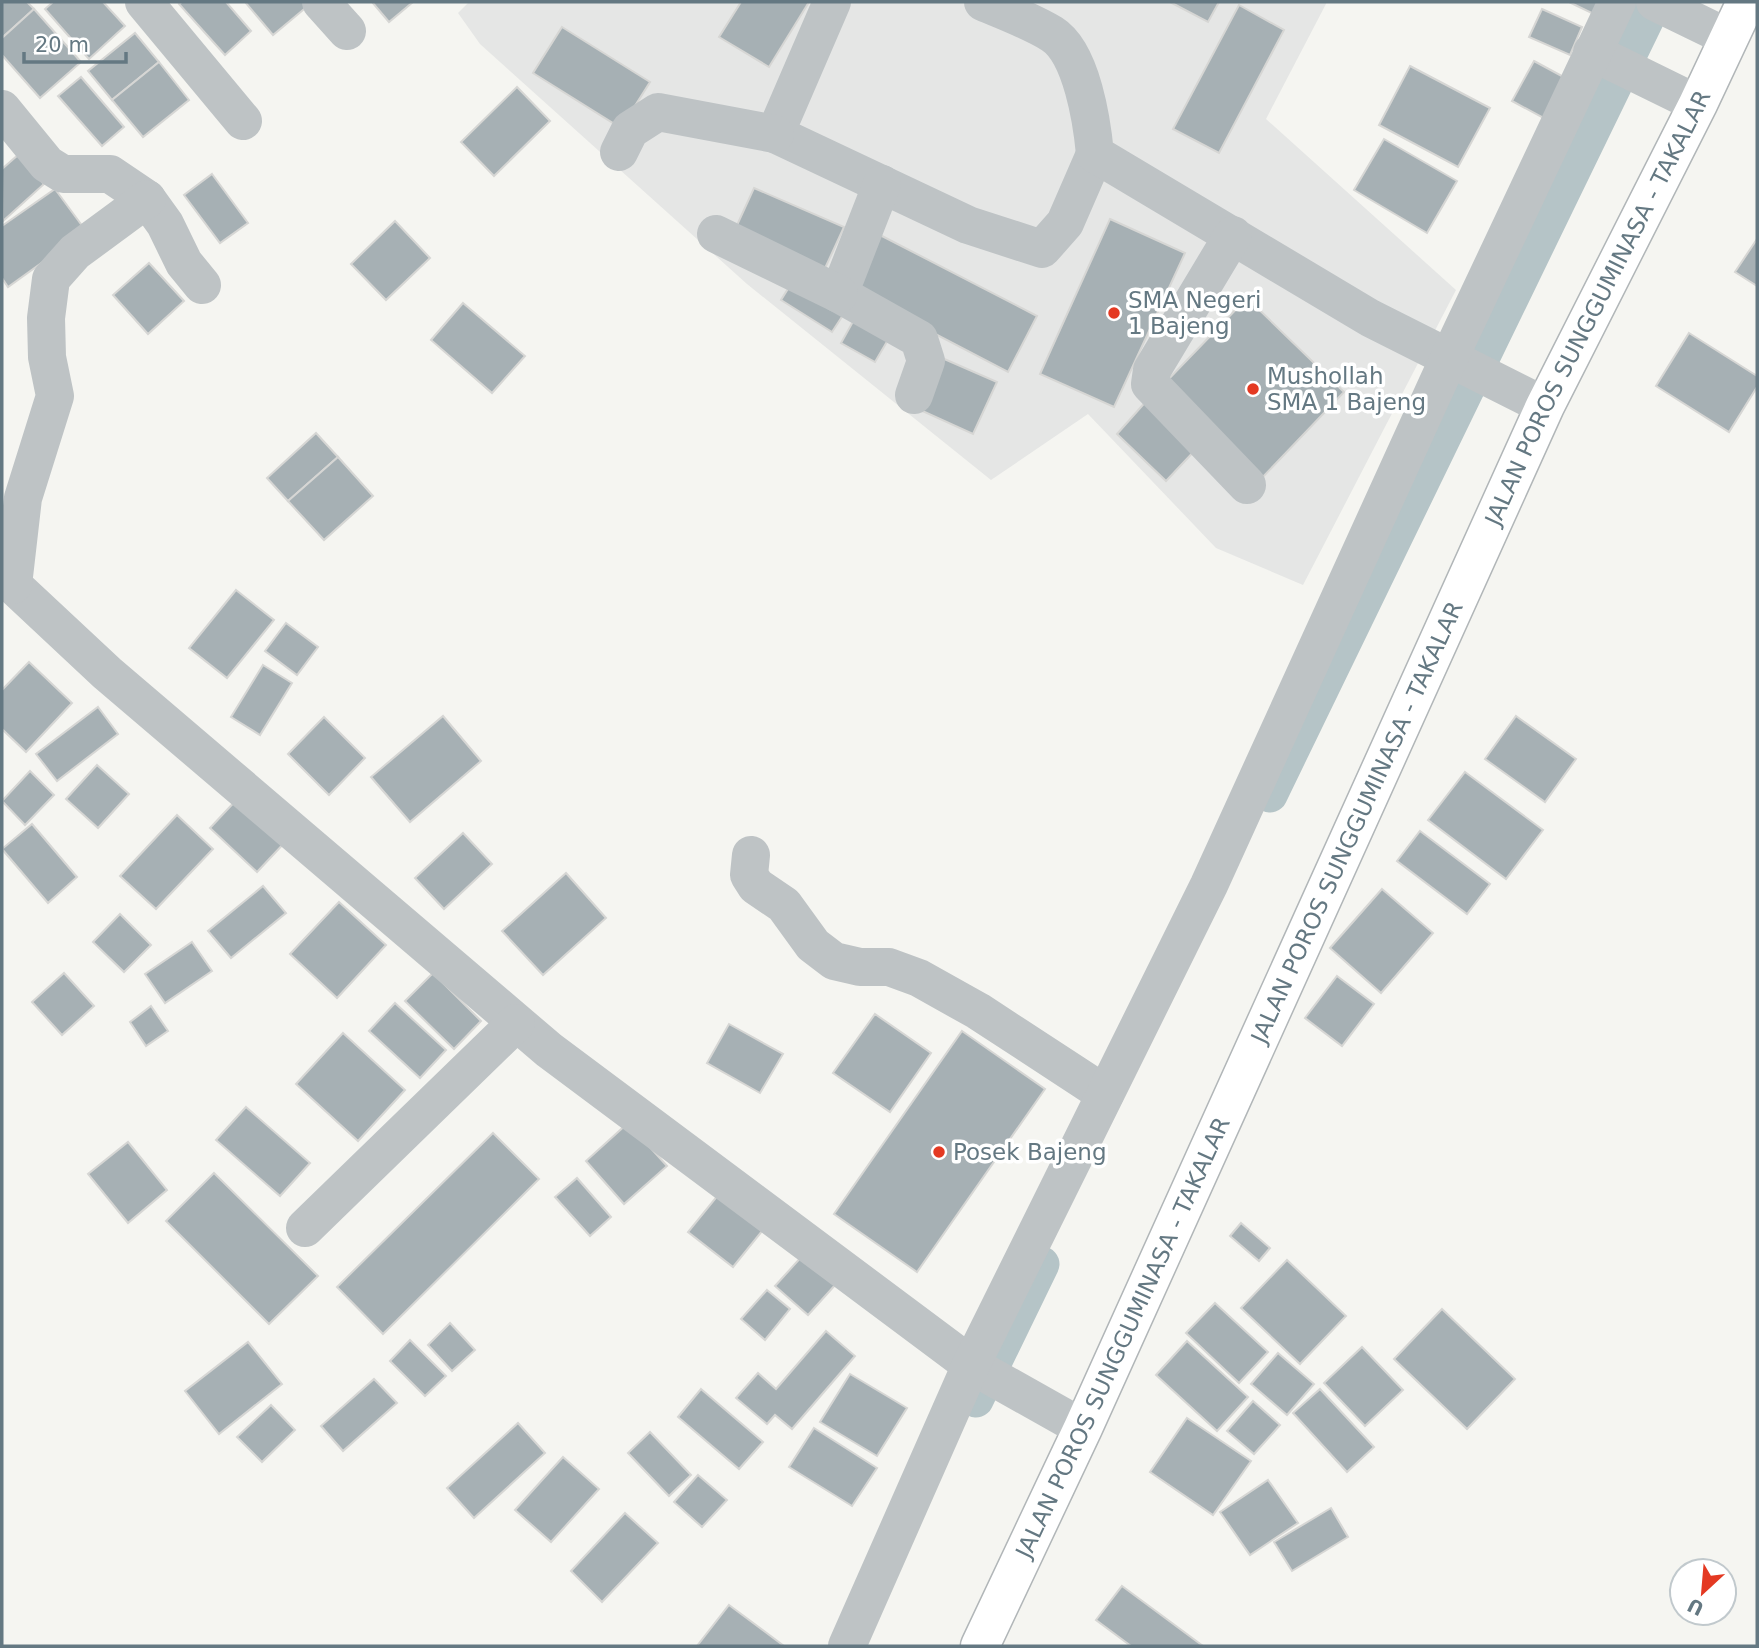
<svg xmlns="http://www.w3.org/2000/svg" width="1759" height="1648" viewBox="0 0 1759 1648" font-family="'DejaVu Sans',sans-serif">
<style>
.built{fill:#e5e6e5}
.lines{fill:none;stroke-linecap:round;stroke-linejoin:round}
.canal{stroke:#b5c4c7;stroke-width:35}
.building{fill:#a6b0b4;stroke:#d6d6d4;stroke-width:2}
.highway-casing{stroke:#b1b6b8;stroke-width:41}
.minor{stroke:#bec3c5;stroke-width:38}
.highway{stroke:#fff;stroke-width:38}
.poi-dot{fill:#e43922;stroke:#fff;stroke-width:2.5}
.labels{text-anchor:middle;stroke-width:7;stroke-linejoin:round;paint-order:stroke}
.poi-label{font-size:23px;fill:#647882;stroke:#fff;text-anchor:start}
.street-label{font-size:23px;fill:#647882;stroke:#fff}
</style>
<rect width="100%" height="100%" fill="#f5f5f1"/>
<!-- built -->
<path class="built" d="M469 2H1327L1266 119 1456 290 1303 585 1216 548 1088 414 991 480 747 284 480 44 458 13Z"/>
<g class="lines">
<!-- canal -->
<g class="canal">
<path d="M1270 795 1655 2"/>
<path d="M976 1400 1042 1264"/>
</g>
</g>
<!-- building -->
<g class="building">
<path d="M2 2H27L34 9 2 38Z"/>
<path d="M53 2H103L125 26 89 59 45 9Z"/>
<path d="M182 2H226L251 31 225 55 179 4Z"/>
<path d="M245 2H306L309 5 273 35Z"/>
<path d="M372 2H413L389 22Z"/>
<path d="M741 2H809L769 67 719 37Z"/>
<path d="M1170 2H1219L1208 22Z"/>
<path d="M1569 2H1612L1604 19Z"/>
<path d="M1239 5 1284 30 1219 153 1173 129Z"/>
<path d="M34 9 81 62 40 98 2 55V38Z"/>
<path d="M1542 9 1582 27 1570 55 1529 37Z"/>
<path d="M562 27 650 82 621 128 533 73Z"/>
<path d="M135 33 159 62 112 100 88 71Z"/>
<path d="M1534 61 1571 81 1549 121 1512 101Z"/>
<path d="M159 62 189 100 143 137 112 100Z"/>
<path d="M1410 66 1490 108 1458 167 1379 125Z"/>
<path d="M81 77 124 127 102 146 58 96Z"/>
<path d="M517 87 550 121 494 176 461 142Z"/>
<path d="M1384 139 1457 181 1427 233 1354 190Z"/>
<path d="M18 155 44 184 3 221 2 169Z"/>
<path d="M212 174 248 223 220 243 184 195Z"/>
<path d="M754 188 844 227 821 277 732 236Z"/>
<path d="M55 189 86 231 8 287 2 278V226Z"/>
<path d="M1110 219 1185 253 1114 407 1040 374Z"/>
<path d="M395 221 430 258 386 300 351 264Z"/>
<path d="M880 235 1037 316 1008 372 851 290Z"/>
<path d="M1757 239V286L1735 272Z"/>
<path d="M149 263 184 301 148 334 113 295Z"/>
<path d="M796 276 847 309 832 332 781 300Z"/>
<path d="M1247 298 1344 392 1259 481 1161 387Z"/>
<path d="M463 303 525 356 492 393 431 340Z"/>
<path d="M860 309 895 328 875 362 841 343Z"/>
<path d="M1689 333 1757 376V387L1729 432 1656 386Z"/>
<path d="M942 358 997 382 973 434 918 409Z"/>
<path d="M1149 398 1199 446 1166 481 1117 434Z"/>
<path d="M316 433 338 457 288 501 267 478Z"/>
<path d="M338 457 373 496 324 540 288 501Z"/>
<path d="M236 590 274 620 227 678 189 648Z"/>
<path d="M286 623 318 647 297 675 265 651Z"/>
<path d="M29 662 72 703 26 752 2 729V690Z"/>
<path d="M263 665 292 683 260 735 231 717Z"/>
<path d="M98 707 118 734 57 781 36 754Z"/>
<path d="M443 716 481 761 410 822 371 777Z"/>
<path d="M1516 716 1576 759 1545 802 1485 759Z"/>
<path d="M324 717 365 758 329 795 288 754Z"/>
<path d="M97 765 129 794 98 828 66 799Z"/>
<path d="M30 771 54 795 25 825 2 801Z"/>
<path d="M1465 772 1543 830 1506 879 1428 820Z"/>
<path d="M241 795 288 839 257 872 210 828Z"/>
<path d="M177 815 213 849 156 909 120 876Z"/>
<path d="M32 824 77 877 48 903 2 849Z"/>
<path d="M1420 831 1490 884 1467 914 1397 861Z"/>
<path d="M463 833 492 864 444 909 415 878Z"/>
<path d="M566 873 606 918 543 975 502 931Z"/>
<path d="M263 886 286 913 231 958 208 931Z"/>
<path d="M1382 889 1433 933 1381 993 1330 948Z"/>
<path d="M339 902 386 945 337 998 290 954Z"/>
<path d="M120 914 151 945 124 972 93 942Z"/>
<path d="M192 942 212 971 165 1003 145 974Z"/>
<path d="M64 973 94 1006 62 1035 32 1002Z"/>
<path d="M433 973 481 1021 454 1049 405 1001Z"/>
<path d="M1337 976 1374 1004 1342 1046 1305 1018Z"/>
<path d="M395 1003 446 1050 420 1078 369 1031Z"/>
<path d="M151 1006 168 1031 146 1046 130 1022Z"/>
<path d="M875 1014 931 1053 890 1112 833 1073Z"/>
<path d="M729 1024 783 1054 760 1093 707 1063Z"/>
<path d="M962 1031 1045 1089 917 1272 834 1214Z"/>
<path d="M343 1033 405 1090 358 1141 296 1084Z"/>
<path d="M246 1107 310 1163 280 1196 216 1140Z"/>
<path d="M628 1123 667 1166 624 1204 586 1161Z"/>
<path d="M493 1133 539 1179 383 1334 337 1287Z"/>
<path d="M128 1142 167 1190 128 1223 88 1174Z"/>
<path d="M214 1173 318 1276 269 1324 166 1221Z"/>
<path d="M577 1178 611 1217 590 1236 555 1197Z"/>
<path d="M723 1189 767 1225 733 1267 688 1232Z"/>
<path d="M1241 1223 1270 1248 1259 1261 1230 1236Z"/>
<path d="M804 1254 836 1284 808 1315 775 1286Z"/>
<path d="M1287 1260 1346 1316 1300 1364 1241 1308Z"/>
<path d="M767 1290 790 1309 765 1340 741 1319Z"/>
<path d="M1215 1303 1268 1352 1239 1383 1186 1333Z"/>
<path d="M1442 1309 1515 1379 1467 1429 1394 1359Z"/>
<path d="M450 1323 475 1350 452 1371 428 1345Z"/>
<path d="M826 1331 855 1356 792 1429 775 1415 767 1424 736 1398 758 1373 776 1389Z"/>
<path d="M410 1340 446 1376 425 1396 390 1361Z"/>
<path d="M1187 1341 1248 1397 1217 1431 1156 1375Z"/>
<path d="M248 1342 282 1384 219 1434 185 1391Z"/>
<path d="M1362 1347 1403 1390 1365 1426 1324 1383Z"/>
<path d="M1278 1353 1314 1384 1287 1415 1251 1384Z"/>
<path d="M850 1374 907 1408 877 1456 820 1422Z"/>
<path d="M374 1379 397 1403 343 1451 321 1426Z"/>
<path d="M701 1389 763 1442 739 1469 678 1417Z"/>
<path d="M1320 1389 1374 1447 1347 1472 1293 1413Z"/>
<path d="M1253 1401 1280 1425 1254 1454 1227 1431Z"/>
<path d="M271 1405 295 1430 262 1462 237 1437Z"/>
<path d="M1187 1418 1251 1461 1213 1515 1150 1472Z"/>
<path d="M518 1423 545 1453 474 1518 447 1488Z"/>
<path d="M814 1428 877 1468 852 1506 789 1467Z"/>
<path d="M650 1432 691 1475 669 1496 628 1453Z"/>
<path d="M563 1457 599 1489 551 1542 515 1510Z"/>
<path d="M698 1475 727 1500 702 1527 674 1502Z"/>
<path d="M1268 1480 1298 1523 1250 1555 1220 1512Z"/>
<path d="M1331 1508 1348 1537 1292 1571 1274 1542Z"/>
<path d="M625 1513 658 1543 602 1602 571 1571Z"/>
<path d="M1122 1586 1203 1646H1131L1096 1620Z"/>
<path d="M729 1605 784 1646H697Z"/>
</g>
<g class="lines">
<defs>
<g id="highway">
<path id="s1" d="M980 1646 1083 1428 1545 406 1698 104 1746 2"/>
</g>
</defs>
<!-- highway casing -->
<use href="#highway" class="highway-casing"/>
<!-- minor -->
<g class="minor">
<path d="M144 2 243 121"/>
<path d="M321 2 347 31"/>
<path d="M832 2 775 134 968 225 1042 249 1065 223 1095 154"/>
<path d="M983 2C1006 12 1031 21 1052 34 1082 53 1092 122 1095 154L1370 318 1545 406"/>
<path d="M1655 2 1727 37"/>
<path d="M1592 52 1698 104"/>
<path d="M2 109 47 164 63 174H110L147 199 165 224 184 263 202 285"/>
<path d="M619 152 630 130 658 112 775 134"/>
<path d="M882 184 839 294 919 339 926 361 914 395"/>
<path d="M716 234 839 294"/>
<path d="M1233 235 1152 370 1150 384 1247 485"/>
<path d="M2 575 107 673 549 1050 971 1365 1083 1428"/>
<path d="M13 585 23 498 55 396 47 357 46 318 51 279 75 252 147 199"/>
<path d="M751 855 749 875 756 886 784 905 813 945 834 961 860 967H889L919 978 978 1011 1105 1094"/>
<path d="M305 1228 516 1023"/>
<path d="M847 1646 971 1365 1209 885 1450 356 1617 2"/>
</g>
<!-- highway -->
<use href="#highway" class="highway"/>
</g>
<!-- markers -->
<g class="poi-dot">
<circle cx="1114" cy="313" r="7"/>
<circle cx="1253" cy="389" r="7"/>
<circle cx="939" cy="1152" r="7"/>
</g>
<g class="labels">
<!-- poi labels -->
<g class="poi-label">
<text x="1128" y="308">SMA Negeri<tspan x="1128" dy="26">1 Bajeng</tspan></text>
<text x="1267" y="384">Mushollah<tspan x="1267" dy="26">SMA 1 Bajeng</tspan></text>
<text x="953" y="1160">Posek Bajeng</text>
</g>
<!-- street labels -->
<g class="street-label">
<text dy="8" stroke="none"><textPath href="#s1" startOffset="1474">JALAN POROS SUNGGUMINASA - TAKALAR</textPath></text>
<text dy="8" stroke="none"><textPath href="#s1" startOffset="906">JALAN POROS SUNGGUMINASA - TAKALAR</textPath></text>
<text dy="8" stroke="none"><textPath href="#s1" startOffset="340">JALAN POROS SUNGGUMINASA - TAKALAR</textPath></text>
</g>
</g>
<!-- border -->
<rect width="1759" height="1648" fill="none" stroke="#647882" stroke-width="7"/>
<!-- north arrow -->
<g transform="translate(1703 1592) rotate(206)"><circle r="33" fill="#ffffff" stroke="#c1c9cd" stroke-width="2"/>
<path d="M0-5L12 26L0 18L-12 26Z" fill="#e43922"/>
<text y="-10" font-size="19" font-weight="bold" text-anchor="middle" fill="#647882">U</text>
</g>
<!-- scale -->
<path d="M24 52v10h102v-10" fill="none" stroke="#647882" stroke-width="3.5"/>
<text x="35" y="52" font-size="21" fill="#647882" stroke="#ffffff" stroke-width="5" paint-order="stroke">20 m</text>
</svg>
